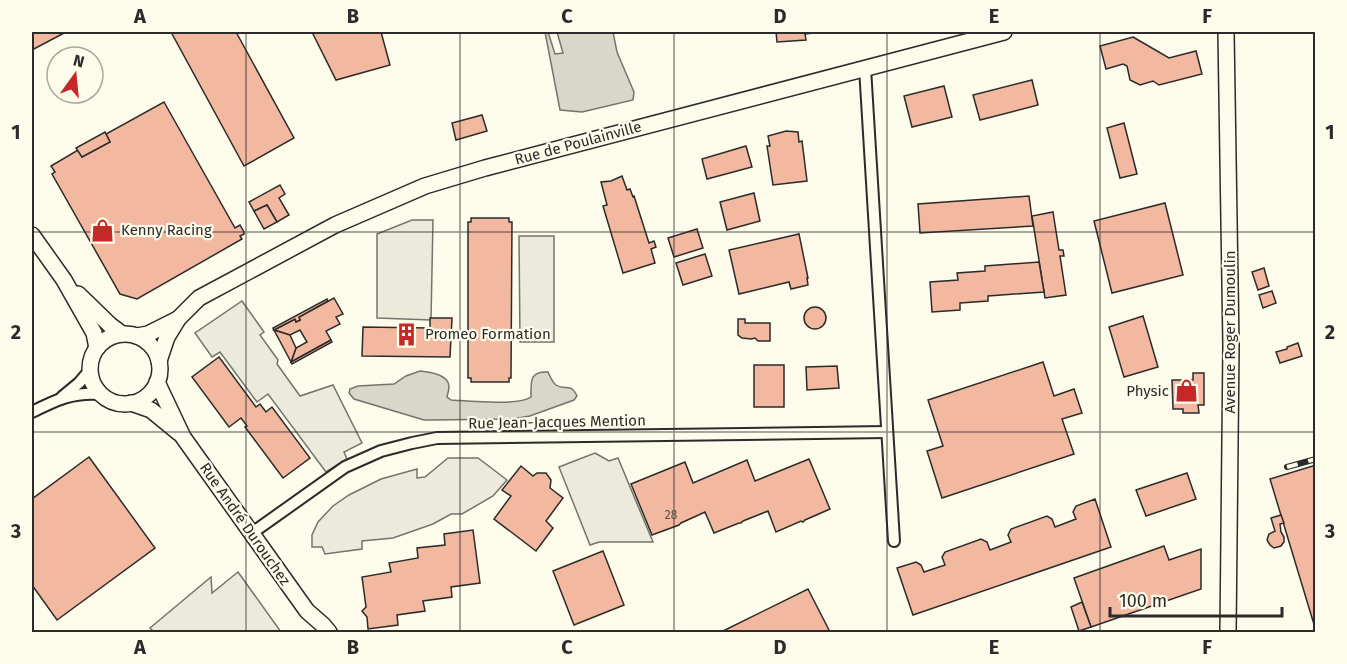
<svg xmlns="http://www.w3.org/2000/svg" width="1347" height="664" viewBox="0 0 1347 664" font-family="'Fira Sans',sans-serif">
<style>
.parking{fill:#eceadb;stroke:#74746e;stroke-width:1.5}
.water{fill:#d8d7c9;stroke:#74746e;stroke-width:1.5}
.building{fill:#f2b8a0;stroke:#2b2b2b;stroke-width:1.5}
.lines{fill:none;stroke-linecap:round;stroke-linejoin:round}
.street-casing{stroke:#2b2b2b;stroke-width:14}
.secondary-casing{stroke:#2b2b2b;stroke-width:18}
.street{stroke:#fdfbea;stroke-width:10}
.secondary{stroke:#fdfbea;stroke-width:15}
.rail-casing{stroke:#2b2b2b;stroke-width:6}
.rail{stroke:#fdfbea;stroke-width:4;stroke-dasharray:11;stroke-linecap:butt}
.grid{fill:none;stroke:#2b2b2b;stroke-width:1.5;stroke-opacity:0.55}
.labels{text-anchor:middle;stroke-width:4.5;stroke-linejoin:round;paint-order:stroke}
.number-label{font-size:12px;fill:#5d4e48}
.street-label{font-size:15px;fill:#2b2b2b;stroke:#fdfbea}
.poi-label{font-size:15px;fill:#2b2b2b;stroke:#fdfbea;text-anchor:start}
.neatline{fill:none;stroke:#2b2b2b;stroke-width:2}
.grid-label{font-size:20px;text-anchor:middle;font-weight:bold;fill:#2b2b2b}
</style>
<rect width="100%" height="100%" fill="#fdfbea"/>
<!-- parking -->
<g class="parking">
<path d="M412 220H433L431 320 377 318V234Z"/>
<path d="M519 236H554V342H520Z"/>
<path d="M242 301 264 332 260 335 278 360 277 364 300 396 333 385 362 443 344 452 347 459 326 472 268 394 257 402 220 352 212 357 195 333Z"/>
<path d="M595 453 609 461 618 458 653 542H599L590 545 559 467Z"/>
<path d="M448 458H478L507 480 493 496 462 514H451L433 524 393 538 362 541V549L325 554 322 547H312V535L318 522 333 506 349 495 381 479 417 469V478L425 477Z"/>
<path d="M238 572 281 632H154L150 628 211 577 212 593Z"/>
</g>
<!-- water -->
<g class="water">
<path d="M545 32H548L555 54 563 53 557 32H613L617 52 634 92 633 100 582 112 560 110Z"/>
<path d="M420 371C429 372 448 374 449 386 449 390 448 393 447 397L451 400C469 401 518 406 531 397 531 382 529 371 548 372 550 376 552 382 556 385 565 391 571 382 577 396L574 400 530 416 512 419 432 420H424L354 399 349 393 350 389 358 386 394 384 406 376Z"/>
</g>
<!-- building -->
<g class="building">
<path d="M32 32H66L32 50Z"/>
<path d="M171 32H236L294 138 244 166Z"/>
<path d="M312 32H381L390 65 336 80Z"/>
<path d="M776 32H813L814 33 805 34 806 40 777 42Z"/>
<path d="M1133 37 1169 58 1196 51 1202 74 1159 85 1153 81 1140 85 1130 80 1127 66 1123 64 1106 69 1100 46Z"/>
<path d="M1032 80 1038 105 980 120 973 95Z"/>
<path d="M944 86 952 117 912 127 904 96Z"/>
<path d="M164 102 235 228 240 225 244 232V234L240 236 242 239 137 299 120 294 52 174 55 172 51 166 78 150 82 157 110 142 106 134Z"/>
<path d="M482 115 487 131 456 140 452 123Z"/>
<path d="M1124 123 1137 174 1120 178 1107 128Z"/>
<path d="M786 131 798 132 799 142 802 141 807 181 773 185 767 146H770L768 136Z"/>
<path d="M105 132 110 142 82 157 76 148Z"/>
<path d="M746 146 752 167 707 179 702 159Z"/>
<path d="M622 176 627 190 630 189 633 197 634 196 649 243 654 241 656 247 651 249 655 263 623 273 603 206 607 205 601 182 611 181Z"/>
<path d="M280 185 285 194 279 198 289 215 277 222 267 205 254 211 249 202Z"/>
<path d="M754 193 760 221 727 230 720 202Z"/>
<path d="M1029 196 1033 226 920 233 918 204Z"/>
<path d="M1165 203 1183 275 1112 293 1094 221Z"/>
<path d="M267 205 277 222 264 229 254 211Z"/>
<path d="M1053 212 1059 250H1063L1064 256H1060L1066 295 1045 298 1032 216Z"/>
<path d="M471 218H509V222H512L511 378H509V382H471V378H468V222H471Z"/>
<path d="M697 229 703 248 674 257 668 238Z"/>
<path d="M799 234 808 278H807L808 285 791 289 789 282 739 294 729 250Z"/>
<path d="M705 254 712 276 683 285 676 263Z"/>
<path d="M1039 262 1044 292 988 296V301L960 303V310L932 312 930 282 958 280 957 273 985 271V266Z"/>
<path d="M1264 268 1269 286 1258 290 1252 272Z"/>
<path d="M1272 291 1276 303 1263 308 1259 295Z"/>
<path d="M334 298 343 314 336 317 340 324 326 331 331 340 291 362 296 348 307 342 300 330 290 335 274 330 295 319 296 322 300 320 299 317Z"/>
<path d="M327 299 328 301 299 317 300 320 296 322 295 319 274 330 273 328Z"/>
<circle cx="815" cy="318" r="11"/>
<path d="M1143 316 1158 367 1124 377 1109 327Z"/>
<path d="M430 318H452L450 357 362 356 363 327 430 328Z"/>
<path d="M738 319H745V323H770V341H758L755 338 751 339 742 338 738 335Z"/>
<path d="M274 330 290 335 296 348 291 362Z"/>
<path d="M331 340 332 342 292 364 291 362Z"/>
<path d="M1298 343 1302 356 1280 363 1276 352 1287 349V347Z"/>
<path d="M219 357 256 407 260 404 266 412 272 407 310 458 283 478 245 427 247 426 241 418 229 427 192 377Z"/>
<path d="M1043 362 1054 396 1074 389 1082 413 1062 419 1074 454 942 498 927 451 943 446 928 400Z"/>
<rect x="754" y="365" width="30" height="42"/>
<path d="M837 366 839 388 807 390 806 367Z"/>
<path d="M1193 373H1204V405H1198L1199 413H1183V409H1173L1172 380H1193Z"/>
<path d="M89 457 155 548 57 620 32 585V499Z"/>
<path d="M809 459 830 509 805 520 803 522 801 521 776 532 768 511 743 521 741 523H739L714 533 705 512 681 523 679 525 652 535 631 484 685 462 693 483 747 460 755 481Z"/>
<path d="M1316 465V631L1270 479Z"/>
<path d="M521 466 533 476 537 473H546L551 480 550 488 563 498 546 521 553 528 536 551 494 519 511 496 502 490Z"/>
<path d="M1187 473 1196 499 1146 516 1136 490Z"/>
<path d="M1095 499 1111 547 913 615 897 568 916 562 921 565 924 572 945 565 942 557 945 552 981 539 987 542 990 550 1011 542 1008 535 1011 529 1047 516 1052 519 1055 527 1076 519 1073 512 1076 506Z"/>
<path d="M1281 515 1284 523 1280 524 1281 532 1284 537V542L1281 546 1274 548 1270 545 1267 540 1269 534 1275 531 1271 518Z"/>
<path d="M473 530 480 583 451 587 452 597 423 601 425 611 397 615 398 625 368 629 367 617 362 611 366 607 362 577 391 572 389 563 418 558 417 548 445 545 444 534Z"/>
<path d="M1164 546 1169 560 1201 549V589L1091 627 1074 578Z"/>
<path d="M603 551 624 605 574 625 553 571Z"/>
<path d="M808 589 830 632H721Z"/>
<path d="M1082 602 1091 627 1079 631 1071 607Z"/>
</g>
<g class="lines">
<defs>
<g id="street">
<path d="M865 68 894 541"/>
<path d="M62 397 79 383 90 370"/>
<path d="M32 412C56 400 72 392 100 394"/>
<path d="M252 533 345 467 381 451 412 443 437 438 887 432"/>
</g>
<g id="secondary">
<path d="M1226 32 1231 346 1228 632"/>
<path d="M32 235 64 280 94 333 97 348"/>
<path d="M78 294 110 325 122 334"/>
<circle cx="125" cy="369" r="35"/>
<path d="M137 336 148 334 178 319"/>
<path d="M159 361 167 337 178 319 199 298 335 225 425 186 485 168 1004 32"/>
<path d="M157 382 183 437 307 611 323 625 329 632"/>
<path d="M131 403 151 410 179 433"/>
</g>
</defs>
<!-- street casing -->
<use href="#street" class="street-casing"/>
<!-- secondary casing -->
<use href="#secondary" class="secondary-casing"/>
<!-- street -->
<use href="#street" class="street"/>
<!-- secondary -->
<use href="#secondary" class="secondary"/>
<defs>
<path id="rail" d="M1287 467 1316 459"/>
</defs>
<!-- rail casing -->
<use href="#rail" class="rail-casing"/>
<!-- rail -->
<use href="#rail" class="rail"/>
</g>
<!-- grid -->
<path class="grid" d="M246 32V632M460 32V632M674 32V632M887 32V632M1100 32V632M32 232H1316M32 432H1316"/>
<!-- icons -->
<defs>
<symbol id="shop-bare" viewBox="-9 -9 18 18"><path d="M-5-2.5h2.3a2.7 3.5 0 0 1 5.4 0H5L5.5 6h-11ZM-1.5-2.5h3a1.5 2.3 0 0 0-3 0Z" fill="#c62828" stroke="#fdfbea" stroke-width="2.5" paint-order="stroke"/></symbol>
<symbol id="building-bare" viewBox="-9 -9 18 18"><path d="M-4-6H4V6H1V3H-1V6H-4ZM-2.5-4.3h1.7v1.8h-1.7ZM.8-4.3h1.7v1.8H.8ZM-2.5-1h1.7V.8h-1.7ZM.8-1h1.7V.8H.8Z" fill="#c62828" stroke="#fdfbea" stroke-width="2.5" paint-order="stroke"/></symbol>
</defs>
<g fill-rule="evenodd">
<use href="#shop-bare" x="86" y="214" width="33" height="33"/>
<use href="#building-bare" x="390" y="318" width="33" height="33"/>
<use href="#shop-bare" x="1170" y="374" width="33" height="33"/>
</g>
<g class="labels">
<!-- number labels -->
<g class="number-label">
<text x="671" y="519">28</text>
</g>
<!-- street labels -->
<g class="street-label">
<text transform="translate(578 143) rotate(-15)" y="5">Rue de Poulainville</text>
<text transform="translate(1230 332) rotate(-90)" y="5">Avenue Roger Dumoulin</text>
<text transform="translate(557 422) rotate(-1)" y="5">Rue Jean-Jacques Mention</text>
<text transform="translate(245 524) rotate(55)" y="5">Rue André Durouchez</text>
</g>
<!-- poi labels -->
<g class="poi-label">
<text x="121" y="235">Kenny Racing</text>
<text x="425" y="339">Promeo Formation</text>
<text x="1169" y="396" text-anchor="end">Physic</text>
</g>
</g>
<!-- border -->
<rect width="1347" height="664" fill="none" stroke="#fdfbea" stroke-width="66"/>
<!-- north arrow -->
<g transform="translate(75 75) rotate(15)"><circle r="28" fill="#fdfbea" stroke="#a9a89e" stroke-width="1.5"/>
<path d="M0-4.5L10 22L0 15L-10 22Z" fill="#c62828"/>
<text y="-9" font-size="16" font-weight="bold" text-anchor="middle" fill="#2b2b2b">N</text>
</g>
<!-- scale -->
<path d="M1110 607v9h172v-9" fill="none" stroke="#2b2b2b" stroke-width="3"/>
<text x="1119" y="607" font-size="18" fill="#2b2b2b" stroke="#fdfbea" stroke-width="4.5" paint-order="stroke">100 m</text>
<rect x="33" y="33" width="1281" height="598" class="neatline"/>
<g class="grid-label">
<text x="140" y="23">A</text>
<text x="353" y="23">B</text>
<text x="567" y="23">C</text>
<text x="780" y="23">D</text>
<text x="994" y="23">E</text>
<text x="1207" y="23">F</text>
<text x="16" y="139">1</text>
<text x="1330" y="139">1</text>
<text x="16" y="339">2</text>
<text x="1330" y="339">2</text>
<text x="16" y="538">3</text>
<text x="1330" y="538">3</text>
<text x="140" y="654">A</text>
<text x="353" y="654">B</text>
<text x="567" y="654">C</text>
<text x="780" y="654">D</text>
<text x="994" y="654">E</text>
<text x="1207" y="654">F</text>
</g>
</svg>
